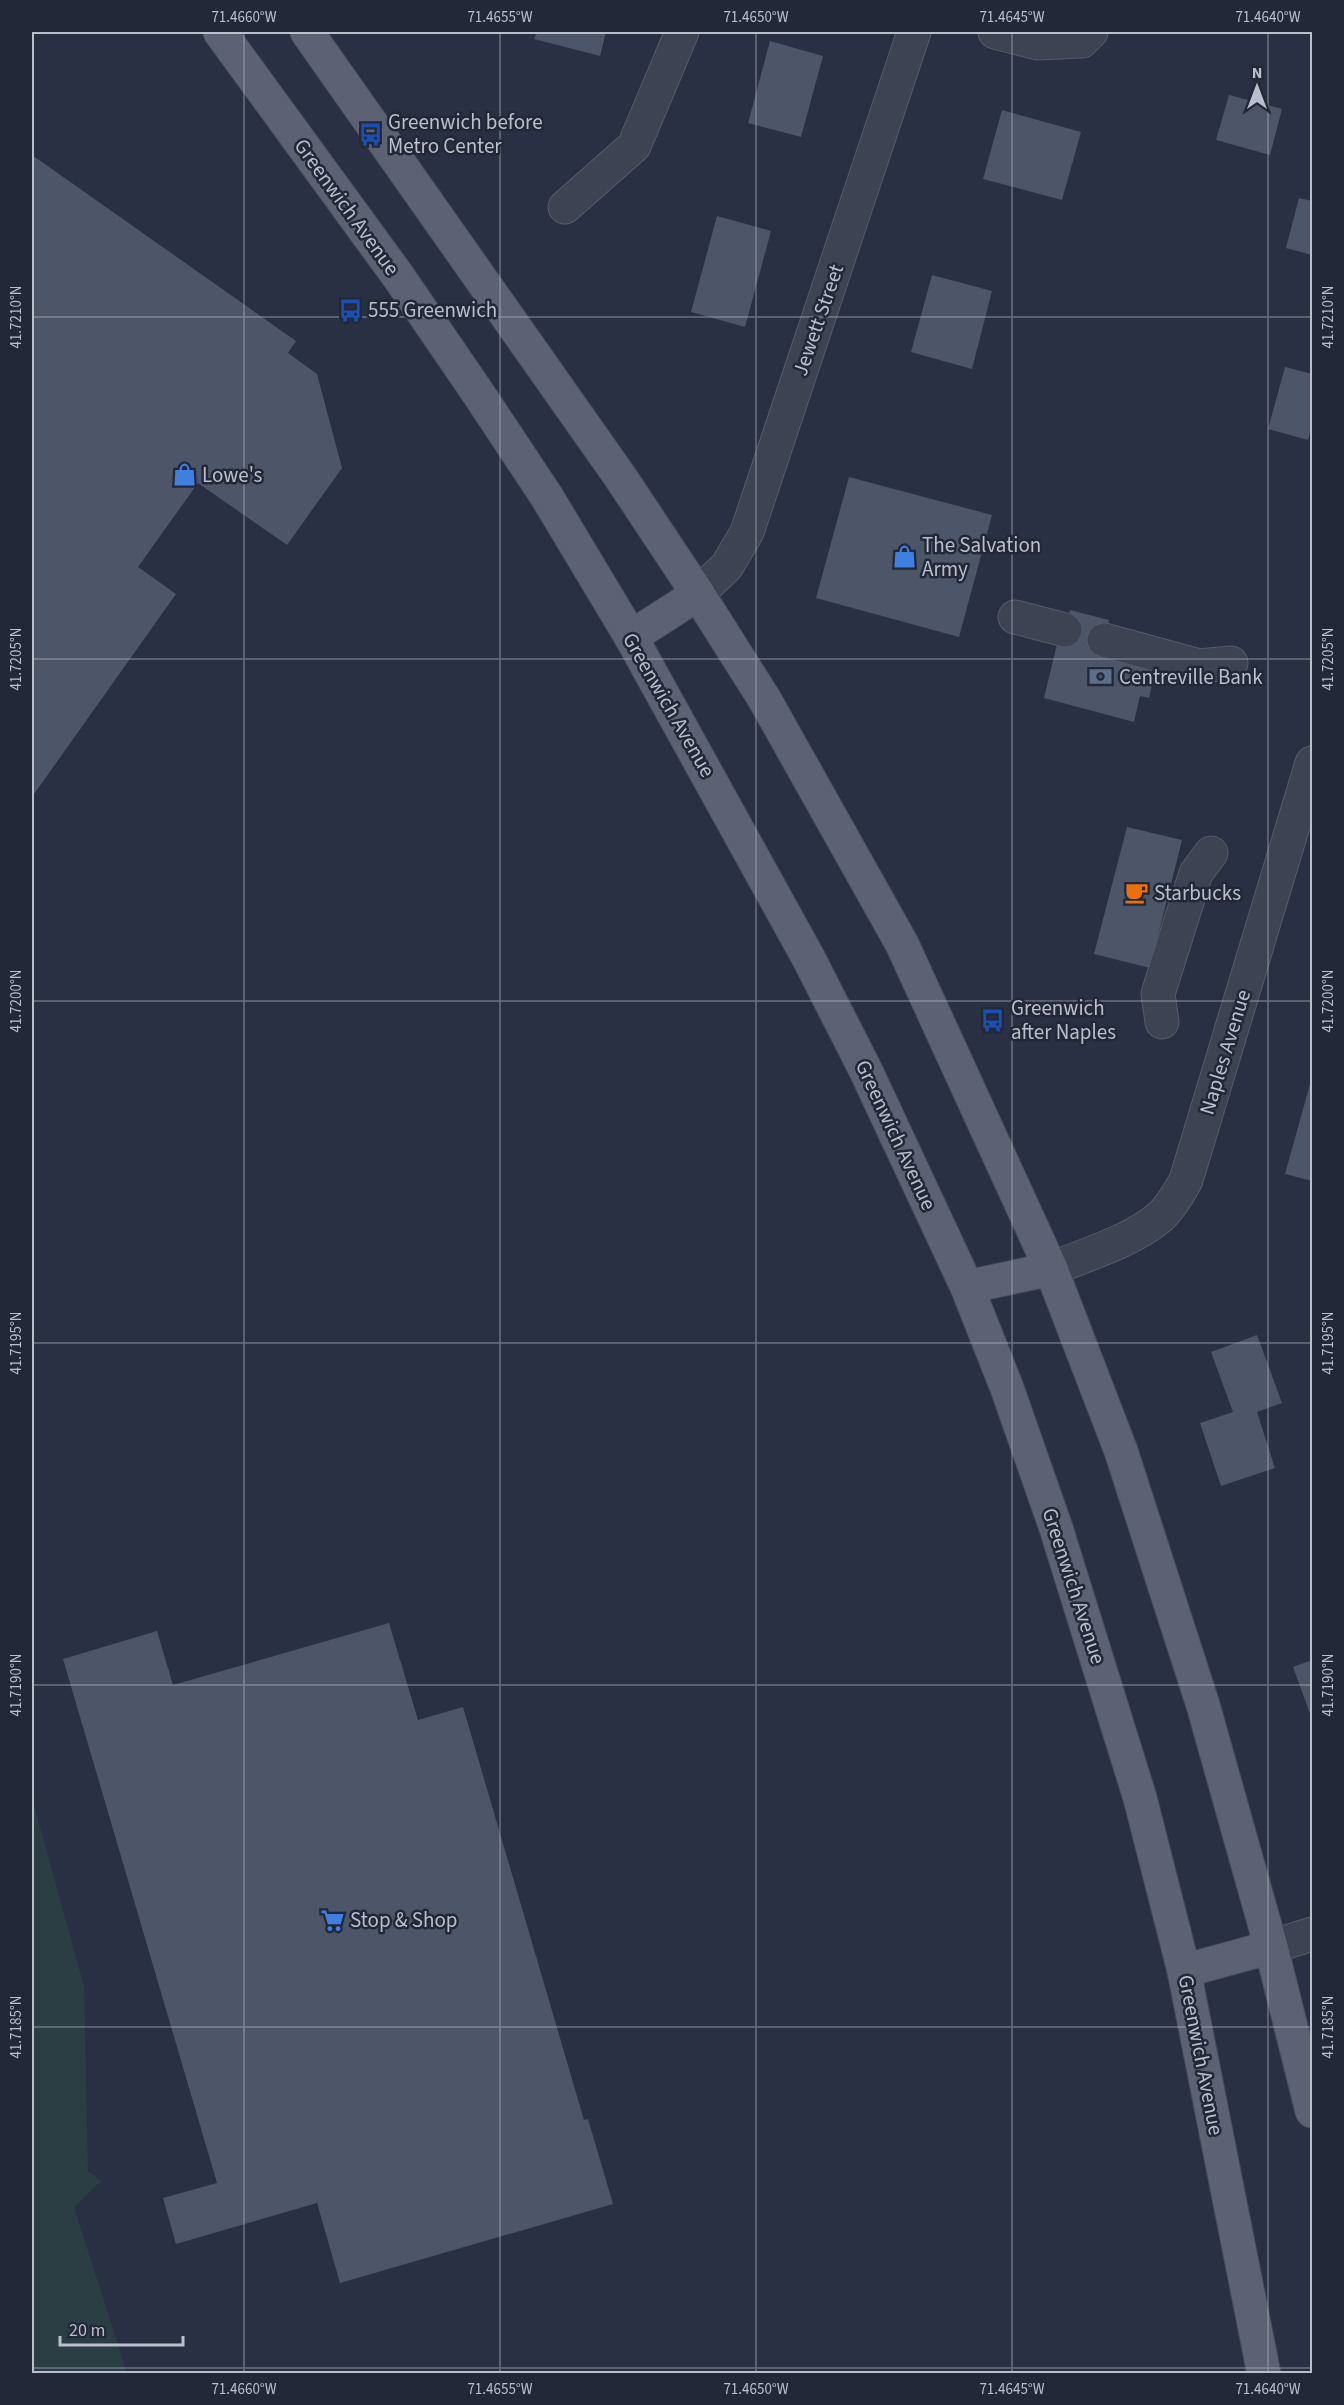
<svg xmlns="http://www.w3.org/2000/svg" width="1344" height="2405" viewBox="0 0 1344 2405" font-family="'Source Sans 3',sans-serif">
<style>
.green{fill:#2b3e44}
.building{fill:#4d5569}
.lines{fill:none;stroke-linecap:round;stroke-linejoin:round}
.minor-casing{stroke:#565b6a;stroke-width:35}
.major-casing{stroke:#474c5c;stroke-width:35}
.minor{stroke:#3d4353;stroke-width:33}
.major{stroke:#5c6273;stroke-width:33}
.ticks{fill:none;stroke:#bbbfcc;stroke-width:1.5;stroke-opacity:0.45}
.labels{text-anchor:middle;stroke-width:5;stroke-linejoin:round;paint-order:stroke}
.poi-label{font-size:21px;fill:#bbbfcc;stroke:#222838;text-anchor:start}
.street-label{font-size:21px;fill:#bbbfcc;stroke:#222838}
.neatline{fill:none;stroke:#bbbfcc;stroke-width:2}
.ticks-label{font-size:15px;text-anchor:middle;fill:#bbbfcc}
</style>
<rect width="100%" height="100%" fill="#293043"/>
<!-- green -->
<path class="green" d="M32 1798 84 1986 88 2171 101 2181 74 2207 127 2373H32Z"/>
<!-- building -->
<g class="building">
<path d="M537 32H606L600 56 534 39Z"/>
<path d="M770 41 823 56 801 137 748 123Z"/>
<path d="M1229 95 1282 109 1270 155 1216 140Z"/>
<path d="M1002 110 1081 132 1062 200 983 179Z"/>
<path d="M32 155 296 341 288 353 317 374 342 468 287 545 198 483 138 567 176 594 32 797Z"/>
<path d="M1299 198 1312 201V255L1286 248Z"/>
<path d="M717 216 771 231 745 327 691 312Z"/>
<path d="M932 275 992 291 972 369 911 352Z"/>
<path d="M1285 367 1312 374V425L1308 440 1268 429Z"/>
<path d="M849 477 992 515 959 637 816 598Z"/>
<path d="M1070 610 1109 620 1103 644 1158 659 1149 698 1140 696 1134 722 1044 698 1060 632 1064 633Z"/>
<path d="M1127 827 1182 840 1150 968 1094 954Z"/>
<path d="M1312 1077V1181L1285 1174Z"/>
<path d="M1257 1335 1282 1403 1257 1412 1275 1468 1221 1486 1200 1423 1233 1412 1211 1352Z"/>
<path d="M389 1623 418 1720 463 1707 584 2120 588 2119 613 2204 340 2283 317 2203 176 2244 163 2198 217 2183 63 1659 157 1631 173 1685Z"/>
<path d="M1312 1660V1719L1293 1667Z"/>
</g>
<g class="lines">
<defs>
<g id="minor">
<path d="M995 32 1038 43 1082 41 1091 32"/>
<path d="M565 207 634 146 682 32"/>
<path d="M698 594 727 566 747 532 914 32"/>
<path d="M1015 617 1065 630"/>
<path d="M1104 640 1199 666 1231 663"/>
<path d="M1162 1022 1158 994 1196 873 1211 853"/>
<path d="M1051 1269C1085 1255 1132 1241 1160 1217 1171 1207 1179 1193 1186 1180L1312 763"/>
<path d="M1271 1947 1312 1934"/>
</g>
<g id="major">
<path d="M220 32 398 276 480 396 547 497 631 637 809 959 866 1071 967 1287 1007 1388 1056 1528 1140 1798 1184 1971 1264 2374"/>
<path d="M307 32 621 478 698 594 765 700 902 944 1051 1269 1121 1451 1203 1705 1271 1947 1312 2111"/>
<path d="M631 637 698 594"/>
<path d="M967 1287 1051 1269"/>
<path d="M1184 1971 1271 1947"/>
</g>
</defs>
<!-- minor casing -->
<use href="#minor" class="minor-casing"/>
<!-- major casing -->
<use href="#major" class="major-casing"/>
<!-- minor -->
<use href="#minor" class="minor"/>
<!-- major -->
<use href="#major" class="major"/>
</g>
<!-- ticks -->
<path class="ticks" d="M244 32V2374M500 32V2374M756 32V2374M1012 32V2374M1268 32V2374M32 317H1312M32 659H1312M32 1001H1312M32 1343H1312M32 1685H1312M32 2027H1312M32 2368H1312"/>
<!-- icons -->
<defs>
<symbol id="bus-bare" viewBox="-9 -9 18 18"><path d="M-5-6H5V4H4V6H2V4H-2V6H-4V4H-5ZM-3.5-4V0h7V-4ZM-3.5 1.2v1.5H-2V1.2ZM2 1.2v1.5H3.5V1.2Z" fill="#1a4fb4" stroke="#222838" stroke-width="2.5" paint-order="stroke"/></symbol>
<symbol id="shop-bare" viewBox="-9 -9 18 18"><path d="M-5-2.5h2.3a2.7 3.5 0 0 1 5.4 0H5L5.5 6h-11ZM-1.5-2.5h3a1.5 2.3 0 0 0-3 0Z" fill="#3f7fe0" stroke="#222838" stroke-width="2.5" paint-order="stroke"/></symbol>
<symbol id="bank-bare" viewBox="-9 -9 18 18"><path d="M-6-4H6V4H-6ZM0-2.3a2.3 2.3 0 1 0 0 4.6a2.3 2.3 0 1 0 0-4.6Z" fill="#5c6f8a" stroke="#222838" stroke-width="2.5" paint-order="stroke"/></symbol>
<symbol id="cafe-bare" viewBox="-9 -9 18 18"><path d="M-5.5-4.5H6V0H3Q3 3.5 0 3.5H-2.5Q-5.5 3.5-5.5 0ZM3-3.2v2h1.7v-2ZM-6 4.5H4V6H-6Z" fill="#e8710a" stroke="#222838" stroke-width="2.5" paint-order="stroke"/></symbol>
<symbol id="supermarket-bare" viewBox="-9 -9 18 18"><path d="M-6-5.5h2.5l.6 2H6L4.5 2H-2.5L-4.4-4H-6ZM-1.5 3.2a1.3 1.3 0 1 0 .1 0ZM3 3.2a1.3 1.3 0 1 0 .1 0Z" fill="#3f7fe0" stroke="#222838" stroke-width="2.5" paint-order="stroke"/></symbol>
</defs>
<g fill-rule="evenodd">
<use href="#bus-bare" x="354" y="118" width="33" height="33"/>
<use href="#bus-bare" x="334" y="294" width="33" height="33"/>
<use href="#shop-bare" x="168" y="458" width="33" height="33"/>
<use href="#shop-bare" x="888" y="540" width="33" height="33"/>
<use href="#bank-bare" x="1084" y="660" width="33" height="33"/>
<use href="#cafe-bare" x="1120" y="876" width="33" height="33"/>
<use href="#bus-bare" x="976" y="1004" width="33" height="33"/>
<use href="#supermarket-bare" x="316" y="1904" width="33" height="33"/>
</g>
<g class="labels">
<!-- poi labels -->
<g class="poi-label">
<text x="388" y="129">Greenwich before<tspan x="388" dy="24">Metro Center</tspan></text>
<text x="368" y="317">555 Greenwich</text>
<text x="202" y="482">Lowe's</text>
<text x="922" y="552">The Salvation<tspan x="922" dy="24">Army</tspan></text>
<text x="1119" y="684">Centreville Bank</text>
<text x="1154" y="900">Starbucks</text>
<text x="1011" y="1015">Greenwich<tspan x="1011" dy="24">after Naples</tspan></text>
<text x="350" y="1927">Stop &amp; Shop</text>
</g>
<!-- street labels -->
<g class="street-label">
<text transform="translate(347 207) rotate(54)" y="7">Greenwich Avenue</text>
<text transform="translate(818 320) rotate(-71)" y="7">Jewett Street</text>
<text transform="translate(669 705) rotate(60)" y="7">Greenwich Avenue</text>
<text transform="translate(1225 1052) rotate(-73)" y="7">Naples Avenue</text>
<text transform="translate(896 1135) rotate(65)" y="7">Greenwich Avenue</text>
<text transform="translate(1074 1586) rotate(72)" y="7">Greenwich Avenue</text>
<text transform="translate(1201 2055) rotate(79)" y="7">Greenwich Avenue</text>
</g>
</g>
<!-- border -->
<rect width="1344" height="2405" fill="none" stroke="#222838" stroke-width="66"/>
<!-- north arrow -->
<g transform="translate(1257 87)" stroke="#222838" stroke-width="4.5" paint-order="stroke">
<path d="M0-4.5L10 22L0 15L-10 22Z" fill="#bbbfcc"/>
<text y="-9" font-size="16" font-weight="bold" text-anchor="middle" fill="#bbbfcc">N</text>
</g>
<!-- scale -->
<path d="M60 2336v9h123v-9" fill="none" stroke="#bbbfcc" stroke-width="3"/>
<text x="69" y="2336" font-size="18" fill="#bbbfcc" stroke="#222838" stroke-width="4.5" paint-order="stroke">20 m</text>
<rect x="33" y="33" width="1278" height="2339" class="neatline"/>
<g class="ticks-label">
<text x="244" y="22">71.4660°W</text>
<text x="500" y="22">71.4655°W</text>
<text x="756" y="22">71.4650°W</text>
<text x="1012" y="22">71.4645°W</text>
<text x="1268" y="22">71.4640°W</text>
<text transform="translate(16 317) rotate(-90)" y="5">41.7210°N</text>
<text transform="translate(1328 317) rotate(-90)" y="5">41.7210°N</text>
<text transform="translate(16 659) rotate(-90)" y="5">41.7205°N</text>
<text transform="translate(1328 659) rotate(-90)" y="5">41.7205°N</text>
<text transform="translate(16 1001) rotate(-90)" y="5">41.7200°N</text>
<text transform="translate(1328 1001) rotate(-90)" y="5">41.7200°N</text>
<text transform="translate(16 1343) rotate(-90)" y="5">41.7195°N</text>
<text transform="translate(1328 1343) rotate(-90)" y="5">41.7195°N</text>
<text transform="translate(16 1685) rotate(-90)" y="5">41.7190°N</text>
<text transform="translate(1328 1685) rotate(-90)" y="5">41.7190°N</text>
<text transform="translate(16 2027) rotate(-90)" y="5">41.7185°N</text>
<text transform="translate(1328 2027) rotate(-90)" y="5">41.7185°N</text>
<text x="244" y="2394">71.4660°W</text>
<text x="500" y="2394">71.4655°W</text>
<text x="756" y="2394">71.4650°W</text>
<text x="1012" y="2394">71.4645°W</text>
<text x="1268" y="2394">71.4640°W</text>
</g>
</svg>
